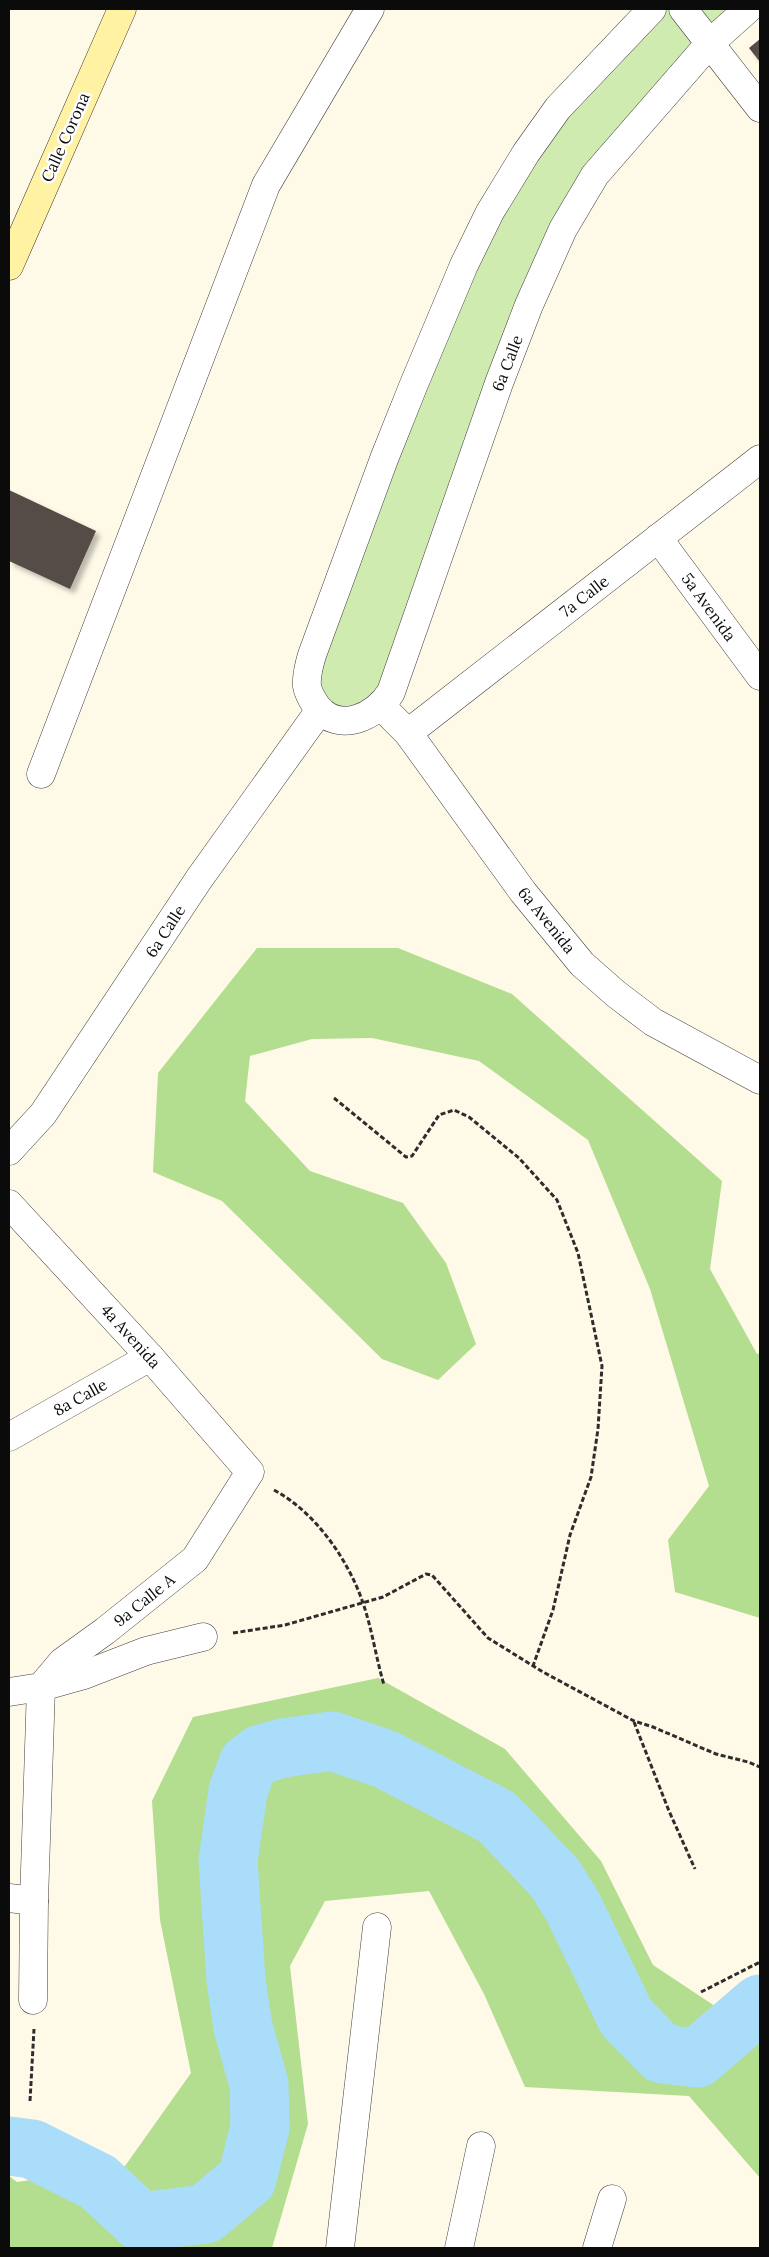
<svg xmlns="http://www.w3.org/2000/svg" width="769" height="2257" viewBox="0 0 769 2257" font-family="Lora,serif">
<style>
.green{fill:#d0ebb0}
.forest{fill:#b3dd8f}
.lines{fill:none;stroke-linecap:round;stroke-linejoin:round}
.river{stroke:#aaddfa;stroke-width:59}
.building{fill:#544b47;filter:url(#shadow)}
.street-casing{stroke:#3e3e3e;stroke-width:29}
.secondary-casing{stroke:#2d2d2d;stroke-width:29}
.path{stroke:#2d2d2d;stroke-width:3;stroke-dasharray:5 2.5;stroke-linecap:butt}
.street{stroke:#fff;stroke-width:28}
.secondary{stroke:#fff3a3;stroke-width:28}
.labels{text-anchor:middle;stroke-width:5;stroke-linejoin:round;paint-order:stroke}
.street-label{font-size:16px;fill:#0b0b0b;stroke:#fff}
</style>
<defs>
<filter id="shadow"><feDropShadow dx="4.5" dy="4.5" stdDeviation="2.5" flood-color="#0004"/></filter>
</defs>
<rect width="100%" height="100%" fill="#fffae8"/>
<!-- green -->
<path class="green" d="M652 9H748L563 229 394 684 344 721 307 675 490 212Z"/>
<!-- forest -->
<g class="forest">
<path d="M257 948H398L512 994 722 1181 710 1269 757 1354 760 1353V1618L675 1592 668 1540 709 1486 650 1289 588 1140 479 1061 372 1038 312 1039 250 1056 245 1101 310 1171 403 1203 446 1263 476 1344 438 1380 382 1359 222 1201 153 1172 158 1073Z"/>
<path d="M378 1678 505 1749 601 1861 653 1965 760 2036V2178L689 2096 525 2087 484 1994 429 1891 325 1901 290 1966 308 2124 272 2248H9V2176L17 2182 125 2166 191 2073 160 1920 152 1801 193 1717Z"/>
</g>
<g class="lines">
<!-- river -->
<path class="river" d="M9 2146 32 2149 98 2182 141 2222 205 2214 247 2179 260 2127 259 2084 243 2027 236 1980 228 1861 238 1791 248 1764 261 1754 283 1748 332 1741 385 1759 497 1817 555 1878 573 1907 626 2017 662 2054 697 2058 760 2004"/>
</g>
<!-- building -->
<g class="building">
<path d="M760 39V62L749 48Z"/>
<path d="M9 490 96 531 70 589 9 561Z"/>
</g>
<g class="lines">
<defs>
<g id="street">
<path d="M652 9 558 108 526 153 490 212 464 265 414 384 384 459 312 655C309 665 306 676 307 686 308 693 313 701 317 707 339 734 376 717 391 692L499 383 529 305 563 229 595 175 710 43 748 9"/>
<path d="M683 9 760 108"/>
<path d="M658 538 760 676"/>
<path d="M382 707 408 733 523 892 582 964 616 994 653 1022 760 1080"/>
<path d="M408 733 760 459"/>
<path d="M41 774 266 185 370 9"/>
<path d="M9 1151 43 1114 199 879 320 710"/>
<path d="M9 1204 150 1357 250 1472 195 1559 105 1631 62 1662 41 1687 9 1692"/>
<path d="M9 1437 150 1357"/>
<path d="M9 1898 34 1901"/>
<path d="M33 2000 34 1901 41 1687 84 1675 146 1651 203 1637"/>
<path d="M340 2248 377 1927"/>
<path d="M459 2248 481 2146"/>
<path d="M597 2248 612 2199"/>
</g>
<path id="secondary" d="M9 266 122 9"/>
</defs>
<!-- street casing -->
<use href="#street" class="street-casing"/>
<!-- secondary casing -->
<use href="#secondary" class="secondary-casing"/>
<!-- path -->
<g class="path">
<path d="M334 1098 406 1157 412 1156 439 1115 454 1110 469 1117 519 1158 557 1200 578 1253 602 1366 598 1429 591 1477 570 1535 553 1610 533 1666"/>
<path d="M274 1490C315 1512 348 1559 363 1603 372 1629 376 1658 384 1685"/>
<path d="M233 1633 285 1625 383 1597 426 1574 432 1575 488 1638 543 1672 634 1721 653 1727 716 1754 748 1762 760 1767"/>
<path d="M634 1722 669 1811 695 1869"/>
<path d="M701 1992 760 1962"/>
<path d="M30 2101 34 2029"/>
</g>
<!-- street -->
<use href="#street" class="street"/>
<!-- secondary -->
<use href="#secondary" class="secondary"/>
</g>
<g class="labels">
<!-- street labels -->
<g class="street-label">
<text transform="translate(65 137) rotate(-66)" y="6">Calle Corona</text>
<text transform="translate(507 363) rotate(-69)" y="6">6a Calle</text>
<text transform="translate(584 596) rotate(-38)" y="6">7a Calle</text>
<text transform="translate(709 607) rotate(54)" y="6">5a Avenida</text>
<text transform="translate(547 920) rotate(51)" y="6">6a Avenida</text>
<text transform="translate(165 931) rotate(-57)" y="6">6a Calle</text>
<text transform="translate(131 1336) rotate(48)" y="6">4a Avenida</text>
<text transform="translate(80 1397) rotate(-29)" y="6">8a Calle</text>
<text transform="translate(144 1600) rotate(-39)" y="6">9a Calle A</text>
</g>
</g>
<!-- border -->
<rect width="769" height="2257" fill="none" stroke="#0b0b0b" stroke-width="20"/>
</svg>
